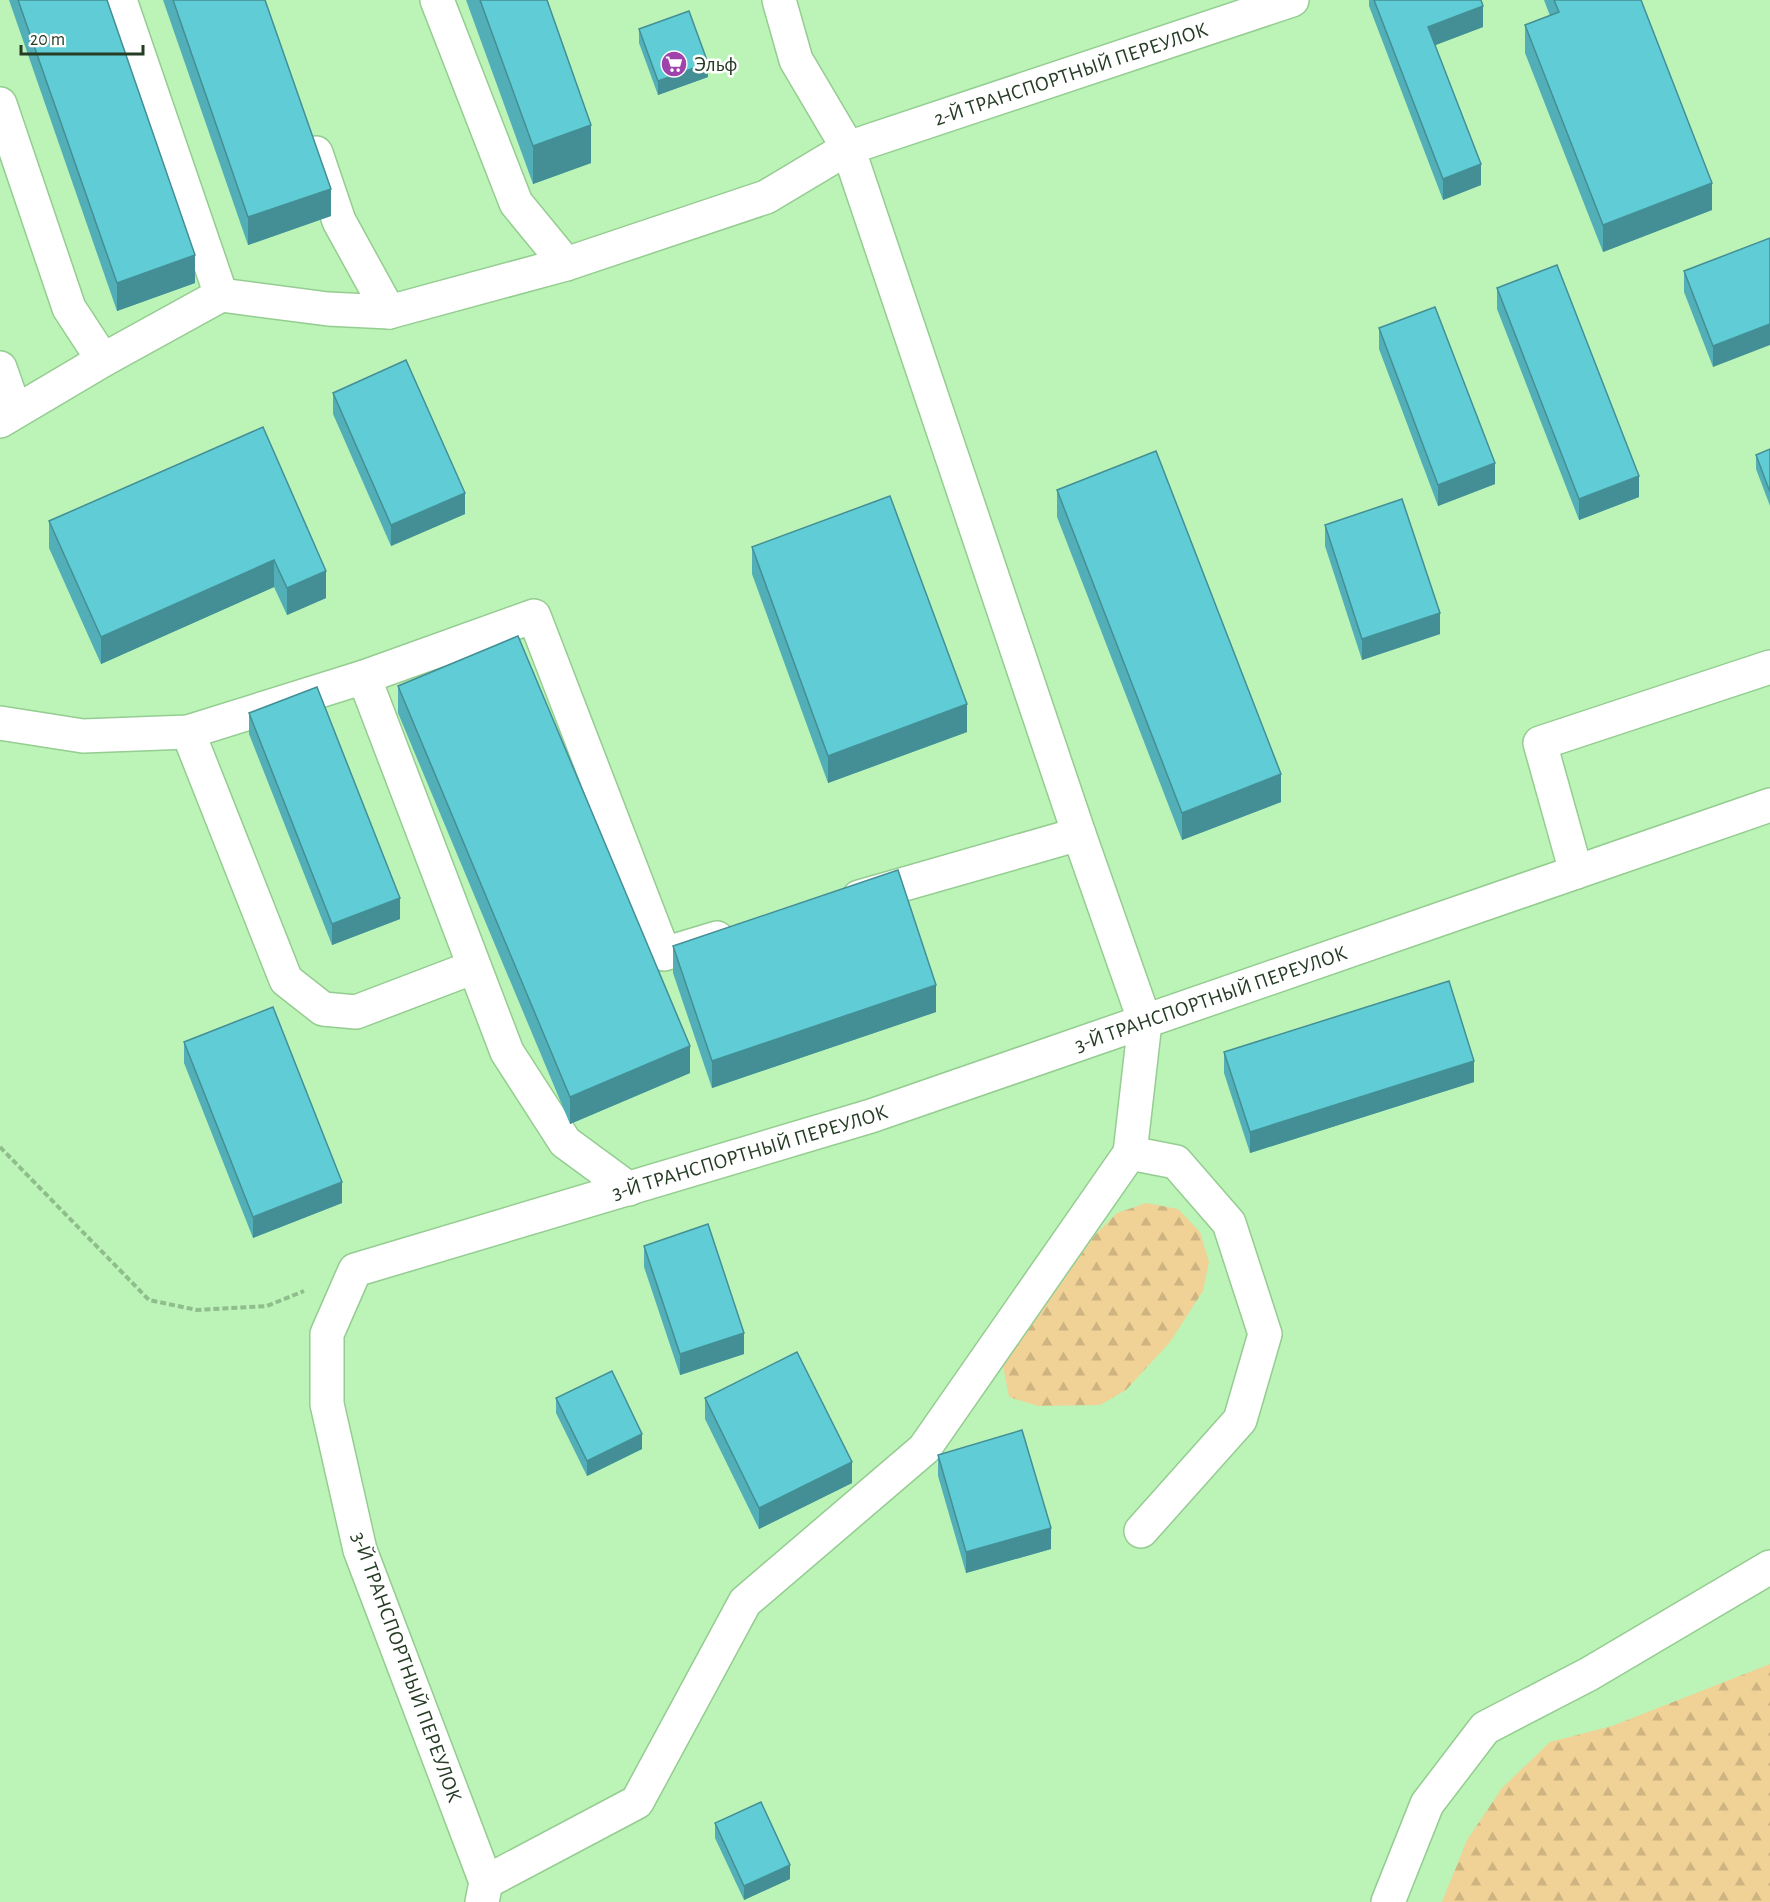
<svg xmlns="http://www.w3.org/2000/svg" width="1770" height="1902" viewBox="0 0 1770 1902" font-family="'Alegreya Sans',sans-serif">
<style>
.forest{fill:url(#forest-firs)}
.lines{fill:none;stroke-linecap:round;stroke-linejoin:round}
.minor-casing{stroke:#95cc91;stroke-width:36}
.path{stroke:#8fbd8c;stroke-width:4;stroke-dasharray:6 3;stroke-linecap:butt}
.minor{stroke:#fff;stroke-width:33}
.wall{fill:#53afb7}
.shaded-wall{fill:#438f95}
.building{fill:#60ccd5;stroke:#438f95;stroke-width:1.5}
.labels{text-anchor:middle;stroke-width:5;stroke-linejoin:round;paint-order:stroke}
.poi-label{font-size:21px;fill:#263c25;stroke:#fff;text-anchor:start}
.street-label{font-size:21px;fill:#263c25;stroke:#fff}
</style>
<defs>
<pattern id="forest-firs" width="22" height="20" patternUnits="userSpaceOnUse" patternTransform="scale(1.5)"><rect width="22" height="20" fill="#f0d196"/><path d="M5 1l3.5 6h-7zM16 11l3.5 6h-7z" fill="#ceb481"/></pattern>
</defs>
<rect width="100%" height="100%" fill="#bcf4b8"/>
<!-- forest -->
<g class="forest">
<path d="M1146 1203 1178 1209 1200 1232 1209 1262 1203 1291 1170 1342 1126 1390 1100 1405 1038 1406 1009 1397 1003 1366 1095 1235 1117 1213Z"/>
<path d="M1770 1664V1902H1442L1467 1840 1502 1788 1550 1742 1612 1726Z"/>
</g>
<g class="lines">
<defs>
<g id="minor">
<path d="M120 0 221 295"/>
<path d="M437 0 516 203 566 264"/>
<path d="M779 0 796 60 848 148 1079 834"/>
<path d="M0 104 69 308 103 360"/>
<path d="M316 153 339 221 389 312"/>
<path d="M0 368 15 411"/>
<path id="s1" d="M0 421 103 360 221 295 328 309 389 312 566 264 766 197 848 148 1292 0"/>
<path d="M364 677 534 616 664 954 717 938"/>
<path d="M0 723 83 736 188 732 364 677 507 1052 565 1142 629 1189"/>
<path d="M188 732 286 980 323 1009 356 1012 474 967"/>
<path d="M1576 872 1540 743 1770 667"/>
<path d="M1130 1153 1176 1162 1229 1223 1265 1334 1240 1420 1141 1531"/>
<path d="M486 1882 637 1802 745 1602 924 1449 1130 1153 1145 1022 1079 834 859 897"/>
<path id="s2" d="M482 1902 486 1882 360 1550 327 1404V1334L355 1270 871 1116 1770 805"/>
<path d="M1388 1902 1427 1804 1485 1728 1589 1674 1770 1567"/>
</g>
</defs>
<!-- minor casing -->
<use href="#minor" class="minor-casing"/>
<!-- path -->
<path class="path" d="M0 1147 149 1300 197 1310 267 1306 304 1291"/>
<!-- minor -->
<use href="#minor" class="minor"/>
</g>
<!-- wall -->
<g class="wall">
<path d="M9 0H107L195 283 117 311Z"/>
<path d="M163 0H265L331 216 248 245Z"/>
<path d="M466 0H547L591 163 533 184Z"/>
<path d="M1369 0H1481L1483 27 1435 45 1481 185 1443 200 1369 6Z"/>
<path d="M1544 0H1641L1712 210 1603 252 1525 53V25L1550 16Z"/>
<path d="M639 29 708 77 658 95 639 43Z"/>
<path d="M1770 238 1713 367 1684 292V271Z"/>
<path d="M1497 288 1639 497 1579 520 1497 309Z"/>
<path d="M1379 328 1495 484 1438 506 1379 349Z"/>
<path d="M333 393 465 514 391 546 333 414Z"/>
<path d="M263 427 326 598 287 615 274 587 101 664 49 548V521Z"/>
<path d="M1770 449V506L1756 469V455Z"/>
<path d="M1057 490 1281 802 1182 840 1057 517Z"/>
<path d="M1325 525 1440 634 1362 660 1325 546Z"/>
<path d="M752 547 967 732 828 783 752 574Z"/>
<path d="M398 686 690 1073 570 1124 398 713Z"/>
<path d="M249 713 400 919 332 945 249 734Z"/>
<path d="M673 946 936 1012 712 1088 673 973Z"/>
<path d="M184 1042 342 1203 253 1238 184 1063Z"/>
<path d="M1224 1052 1474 1082 1250 1153 1224 1073Z"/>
<path d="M644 1246 744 1354 680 1375 644 1267Z"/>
<path d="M556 1398 642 1449 587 1476 556 1413Z"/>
<path d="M705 1398 852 1483 759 1529 705 1419Z"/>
<path d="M938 1455 1051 1549 966 1573 938 1476Z"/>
<path d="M715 1823 790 1879 744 1900 715 1838Z"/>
</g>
<!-- shaded-wall -->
<g class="shaded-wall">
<path d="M1483 6V27L1428 48V27Z"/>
<path d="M708 63V77L658 95V81Z"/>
<path d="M591 125V163L533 184V146Z"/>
<path d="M1481 164V185L1443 200V179Z"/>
<path d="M1712 183V210L1603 252V225Z"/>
<path d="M331 189V216L248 245V217Z"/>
<path d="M195 255V283L117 311V283Z"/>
<path d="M1770 324V345L1713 367V346Z"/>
<path d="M1495 463V484L1438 506V485Z"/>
<path d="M1639 476V497L1579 520V499Z"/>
<path d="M465 493V514L391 546V525Z"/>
<path d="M274 560V587L101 664V637Z"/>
<path d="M326 571V598L287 615V588Z"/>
<path d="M1440 613V634L1362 660V639Z"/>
<path d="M967 704V732L828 783V756Z"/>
<path d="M1281 774V802L1182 840V813Z"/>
<path d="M400 898V919L332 945V924Z"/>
<path d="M936 985V1012L712 1088V1061Z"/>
<path d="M690 1046V1073L570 1124V1097Z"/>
<path d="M1474 1061V1082L1250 1153V1132Z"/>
<path d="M342 1182V1203L253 1238V1217Z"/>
<path d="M744 1333V1354L680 1375V1354Z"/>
<path d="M642 1434V1449L587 1476V1461Z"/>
<path d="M852 1462V1483L759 1529V1508Z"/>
<path d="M1051 1528V1549L966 1573V1552Z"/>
<path d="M790 1865V1879L744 1900V1886Z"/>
</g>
<!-- building -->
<g class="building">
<path d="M18 0H107L195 255 117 283Z"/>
<path d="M173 0H265L331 189 248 217Z"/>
<path d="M480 0H547L591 125 533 146Z"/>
<path d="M1374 0H1481L1483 6 1428 27 1481 164 1443 179Z"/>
<path d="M1554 0H1641L1712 183 1603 225 1525 25 1559 12Z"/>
<path d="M689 11 708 63 658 81 639 29Z"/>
<path d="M1770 238V324L1713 346 1684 271Z"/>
<path d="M1557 265 1639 476 1579 499 1497 288Z"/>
<path d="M1435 307 1495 463 1438 485 1379 328Z"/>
<path d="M406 360 465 493 391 525 333 393Z"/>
<path d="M263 427 326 571 287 588 274 560 101 637 49 521Z"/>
<path d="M1770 449V492L1756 455Z"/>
<path d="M1156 451 1281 774 1182 813 1057 490Z"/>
<path d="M890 496 967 704 828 756 752 547Z"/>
<path d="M1402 499 1440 613 1362 639 1325 525Z"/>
<path d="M518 636 690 1046 570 1097 398 686Z"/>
<path d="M317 687 400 898 332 924 249 713Z"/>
<path d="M898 870 936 985 712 1061 673 946Z"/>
<path d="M1449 981 1474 1061 1250 1132 1224 1052Z"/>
<path d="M273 1007 342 1182 253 1217 184 1042Z"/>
<path d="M708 1224 744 1333 680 1354 644 1246Z"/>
<path d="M797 1352 852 1462 759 1508 705 1398Z"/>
<path d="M612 1371 642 1434 587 1461 556 1398Z"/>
<path d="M1022 1430 1051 1528 966 1552 938 1455Z"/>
<path d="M761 1802 790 1865 744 1886 715 1823Z"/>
</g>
<!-- icons -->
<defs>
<symbol id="supermarket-disc" viewBox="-11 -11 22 22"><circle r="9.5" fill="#9f42ab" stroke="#fff"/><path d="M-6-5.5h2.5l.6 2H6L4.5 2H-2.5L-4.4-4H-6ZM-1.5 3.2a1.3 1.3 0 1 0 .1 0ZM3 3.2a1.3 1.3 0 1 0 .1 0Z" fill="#fff"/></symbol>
</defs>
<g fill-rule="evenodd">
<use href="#supermarket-disc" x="659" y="49" width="30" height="30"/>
</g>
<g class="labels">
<!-- poi labels -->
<g class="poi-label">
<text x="694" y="71">Эльф</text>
</g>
<!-- street labels -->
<g class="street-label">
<text dy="7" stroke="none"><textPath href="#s1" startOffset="1148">2-Й ТРАНСПОРТНЫЙ ПЕРЕУЛОК</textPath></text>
<text dy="7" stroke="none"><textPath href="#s2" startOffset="1563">3-Й ТРАНСПОРТНЫЙ ПЕРЕУЛОК</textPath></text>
<text dy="7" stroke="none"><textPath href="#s2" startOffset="1077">3-Й ТРАНСПОРТНЫЙ ПЕРЕУЛОК</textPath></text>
<text transform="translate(407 1667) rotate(70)" y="7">3-Й ТРАНСПОРТНЫЙ ПЕРЕУЛОК</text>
</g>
</g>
<!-- scale -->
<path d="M21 45v9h122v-9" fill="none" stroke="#263c25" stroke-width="3"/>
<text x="30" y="45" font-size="18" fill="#263c25" stroke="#ffffff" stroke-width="4.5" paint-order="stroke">20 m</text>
</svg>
